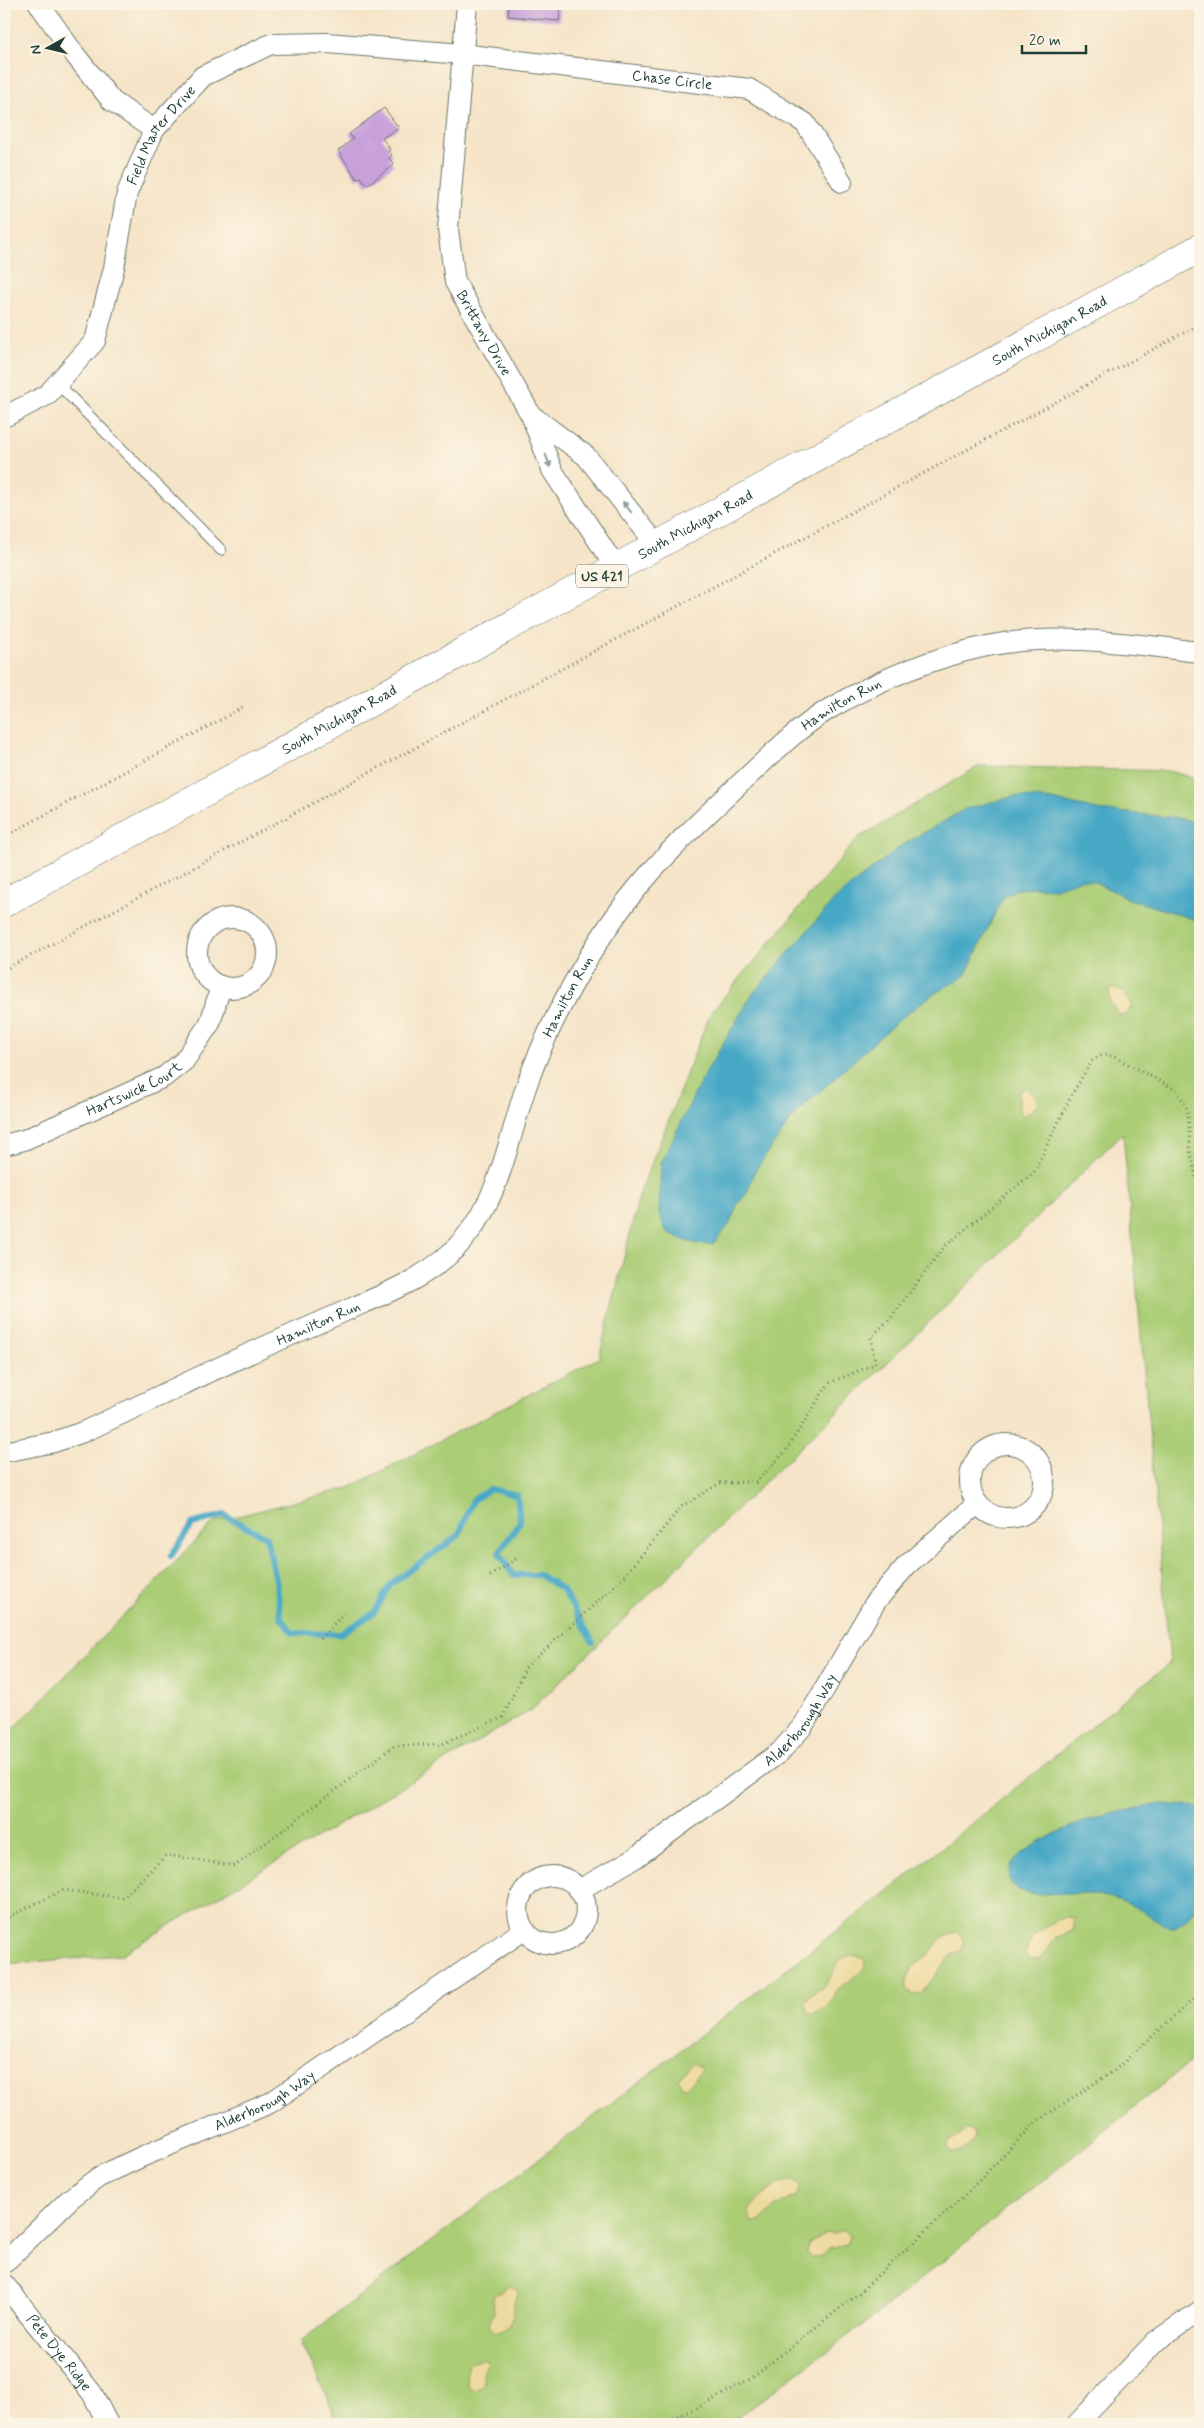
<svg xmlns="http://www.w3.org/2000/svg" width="1204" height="2428" viewBox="0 0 1204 2428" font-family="Mynerve,sans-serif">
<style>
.green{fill:#aacd76;stroke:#648555}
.sand{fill:#eeda9e;stroke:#868c69}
.water{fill:#46a8c6;stroke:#32727d}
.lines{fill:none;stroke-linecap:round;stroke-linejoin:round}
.stream{stroke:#46a8c6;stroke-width:6}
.building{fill:#c8a1da}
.lane-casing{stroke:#6a7768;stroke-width:12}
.street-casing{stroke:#6a7768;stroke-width:22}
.primary-casing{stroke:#6a7768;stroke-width:29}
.path{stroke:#6a7768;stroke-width:3;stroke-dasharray:1 4;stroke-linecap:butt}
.lane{stroke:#fff;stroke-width:10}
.street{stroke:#fff;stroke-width:20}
.primary{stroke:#fff;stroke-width:28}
.oneway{fill:#8f9e9a}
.labels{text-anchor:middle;stroke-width:5;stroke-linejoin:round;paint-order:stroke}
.shield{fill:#fcf5e5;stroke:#617469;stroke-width:1}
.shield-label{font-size:14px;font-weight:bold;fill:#1f3d34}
.street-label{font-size:15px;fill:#1f3d34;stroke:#fcf5e5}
</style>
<rect width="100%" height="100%" fill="#fcf5e5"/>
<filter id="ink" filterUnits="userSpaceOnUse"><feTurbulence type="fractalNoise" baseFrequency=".02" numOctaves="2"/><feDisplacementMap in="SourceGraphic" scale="10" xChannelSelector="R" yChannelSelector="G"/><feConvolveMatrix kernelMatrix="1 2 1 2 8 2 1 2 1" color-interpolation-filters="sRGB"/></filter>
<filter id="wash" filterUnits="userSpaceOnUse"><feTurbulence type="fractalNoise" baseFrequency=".0096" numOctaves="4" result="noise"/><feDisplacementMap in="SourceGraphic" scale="20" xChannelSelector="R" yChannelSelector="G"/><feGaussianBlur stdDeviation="1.12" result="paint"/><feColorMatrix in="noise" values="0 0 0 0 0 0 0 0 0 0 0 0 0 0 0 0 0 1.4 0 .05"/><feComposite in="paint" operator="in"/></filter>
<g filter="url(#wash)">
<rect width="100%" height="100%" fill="#f5e4c8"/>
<!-- green -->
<path class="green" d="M979 766 1168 771 1200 779V2054L868 2321 728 2424H339L301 2341 891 1889 1170 1663 1123 1133 531 1710 120 1955 4 1964V1739L214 1522 349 1488 599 1358 640 1193 710 1014 858 838Z"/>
<!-- sand -->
<g class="sand">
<path d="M1112 988 1122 991 1132 1004 1128 1014 1119 1015C1113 1007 1105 997 1112 988Z"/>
<path d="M1025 1088 1036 1096 1037 1106 1024 1116 1019 1111V1092Z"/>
<path d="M1064 1918 1074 1919V1930L1056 1938 1040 1959C1033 1961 1027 1960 1026 1952 1030 1935 1048 1922 1064 1918Z"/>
<path d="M956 1932 960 1934 964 1941 962 1950 951 1955 921 1994 914 1995 907 1989 906 1980 911 1969 930 1953 941 1938Z"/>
<path d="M853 1955 864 1959 865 1969 839 1988 828 2007 813 2015 808 2012 805 2003C809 1993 818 1992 825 1985 838 1971 830 1960 853 1955Z"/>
<path d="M693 2063 701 2068V2071L689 2085 685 2087 681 2085 678 2079Z"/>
<path d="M966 2129H970L975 2133 974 2140 960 2152 951 2153 948 2147 949 2142 960 2136Z"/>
<path d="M792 2180 800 2185 796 2195 775 2208 761 2221 751 2222 749 2211C759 2197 774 2183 792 2180Z"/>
<path d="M843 2231 850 2237 847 2244 829 2248 822 2255 810 2258 806 2252 807 2249 810 2243 826 2233 833 2234Z"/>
<path d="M509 2285 518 2290C517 2294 515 2298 514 2302 514 2315 511 2331 496 2332L491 2329 489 2323 494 2312 493 2296Z"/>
<path d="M483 2358 488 2362 483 2372 484 2385 474 2391 468 2387C465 2380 467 2369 470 2362Z"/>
</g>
<!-- water -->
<g class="water">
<path d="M1015 796 1053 800 1097 810 1179 818 1200 823V921L1129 899 1095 882 1081 879 1056 888 1033 887 1015 890 1003 897 965 976 932 995 901 1018 795 1114 754 1172 747 1193 738 1204 729 1225 713 1244C694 1246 682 1240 666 1231L659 1212 661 1163 702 1079 751 996 835 899 901 846 965 809Z"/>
<path d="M1162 1804 1200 1807V1904L1187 1920 1174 1928H1169C1151 1916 1133 1904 1112 1898 1099 1895 1084 1893 1070 1893 1049 1893 997 1902 1012 1863 1053 1825 1108 1813 1162 1804Z"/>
</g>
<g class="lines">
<!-- stream -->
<path class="stream" d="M171 1556 192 1524 224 1515 266 1537 276 1579 281 1618 293 1633 340 1634 374 1613 391 1584 458 1536 473 1500 490 1489 517 1495 520 1522 499 1553 513 1575H540L563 1590 593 1642"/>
</g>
<g id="blocks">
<!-- building -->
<g class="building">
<path d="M509 4H561L559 21 508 16Z"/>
<path d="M384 108 399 128 382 138 390 149 388 150 392 155 389 158 394 165 367 185 361 177 357 179 338 151 353 139 349 134Z"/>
</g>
</g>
</g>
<g filter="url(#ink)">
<use href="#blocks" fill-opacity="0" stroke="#6a7768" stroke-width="1"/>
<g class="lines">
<defs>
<path id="lane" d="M57 383 221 550"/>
<g id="street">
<path d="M39 4 75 55 112 101 154 130"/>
<path id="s1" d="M467 4 448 229 455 282 531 415 586 456 657 545"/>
<path d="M531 415 552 470 616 568"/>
<path id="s2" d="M4 417 47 395 95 341 114 268 127 193 154 130 203 76 271 44 327 43 462 54 749 89 805 123 842 182"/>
<circle cx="232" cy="953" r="35"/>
<path id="s3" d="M4 1145 24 1140 164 1077 184 1061 210 1023 221 986"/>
<circle cx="1007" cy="1481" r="37"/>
<path id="s4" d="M4 1452 54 1442 83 1432C144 1404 203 1374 264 1347 293 1334 323 1321 352 1308 392 1291 435 1274 464 1239 500 1197 508 1141 525 1090 532 1069 541 1048 550 1029 571 985 597 940 626 902 661 857 703 818 744 780 771 755 798 728 829 709 878 680 932 658 987 646 1055 632 1131 644 1200 652"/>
<circle cx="552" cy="1910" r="34"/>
<path id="s5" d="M579 1890 635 1858 780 1752 803 1726 876 1601 907 1565 977 1504"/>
<path id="s6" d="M4 2263 71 2198 99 2177 141 2157 270 2103 524 1930"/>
<path id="s7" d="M4 2284 92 2393 108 2424"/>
<path d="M1077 2424 1156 2341 1200 2311"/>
</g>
<g id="primary">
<path id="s8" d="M4 903 1200 248"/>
</g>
</defs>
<!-- lane casing -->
<use href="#lane" class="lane-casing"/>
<!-- street casing -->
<use href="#street" class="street-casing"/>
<!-- primary casing -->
<use href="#primary" class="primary-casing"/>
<!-- path -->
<g class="path">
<path d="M4 837 244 707"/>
<path d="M4 970 1200 324"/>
<path d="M1200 1257 1198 1304 1200 1307"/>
<path d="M490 1576 519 1557"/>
<path d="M320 1639 344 1613"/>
<path d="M4 1919 64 1890 123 1898 166 1855 235 1866 394 1746 442 1744 503 1717 526 1667 622 1579 681 1507 720 1483 756 1482 785 1452 829 1383 875 1364 871 1337 890 1319 944 1247 1034 1172 1072 1094 1092 1061 1102 1055 1113 1056 1178 1091 1188 1111 1190 1151 1200 1195"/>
<path d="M659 2424 703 2405 752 2378 859 2293 970 2190 1037 2121 1115 2070 1200 1993"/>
</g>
<!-- lane -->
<use href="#lane" class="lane"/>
<!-- street -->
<use href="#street" class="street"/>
<!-- primary -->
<use href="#primary" class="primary"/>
</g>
<!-- one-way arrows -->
<defs><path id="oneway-solid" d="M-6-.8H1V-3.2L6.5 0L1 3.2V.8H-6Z" transform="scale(1.25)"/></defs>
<g class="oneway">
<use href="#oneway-solid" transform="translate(548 461) rotate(70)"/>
<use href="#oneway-solid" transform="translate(627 507) rotate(-129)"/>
</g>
</g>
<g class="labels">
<!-- shield labels -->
<rect class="shield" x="576" y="564.5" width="52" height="23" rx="4"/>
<g class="shield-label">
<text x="602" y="581">US 421</text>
</g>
<!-- street labels -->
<g class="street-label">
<text dy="5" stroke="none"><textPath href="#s2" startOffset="892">Chase Circle</textPath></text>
<text dy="5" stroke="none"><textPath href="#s2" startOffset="340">Field Master Drive</textPath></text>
<text dy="5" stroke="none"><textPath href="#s8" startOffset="1192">South Michigan Road</textPath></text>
<text dy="5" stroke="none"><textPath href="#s1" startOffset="338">Brittany Drive</textPath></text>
<text dy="5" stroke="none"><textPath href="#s8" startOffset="788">South Michigan Road</textPath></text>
<text dy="5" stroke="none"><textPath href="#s4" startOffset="1181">Hamilton Run</textPath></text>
<text dy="5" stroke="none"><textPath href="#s8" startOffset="382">South Michigan Road</textPath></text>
<text dy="5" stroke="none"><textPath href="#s4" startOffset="776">Hamilton Run</textPath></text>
<text dy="5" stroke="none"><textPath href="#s3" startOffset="142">Hartswick Court</textPath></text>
<text dy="5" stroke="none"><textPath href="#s4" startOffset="341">Hamilton Run</textPath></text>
<text dy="5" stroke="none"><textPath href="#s5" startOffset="282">Alderborough Way</textPath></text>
<text dy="5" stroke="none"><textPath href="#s6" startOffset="311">Alderborough Way</textPath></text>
<text dy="5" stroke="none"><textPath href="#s7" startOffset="88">Pete Dye Ridge</textPath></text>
</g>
</g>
<!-- margin -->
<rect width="1204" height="2428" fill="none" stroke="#fcf5e5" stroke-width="20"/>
<!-- north arrow -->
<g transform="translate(48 48) rotate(262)" stroke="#fcf5e5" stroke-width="4" paint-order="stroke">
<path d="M0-4L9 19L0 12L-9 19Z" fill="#1f3d34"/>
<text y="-8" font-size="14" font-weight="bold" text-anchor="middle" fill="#1f3d34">N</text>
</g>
<!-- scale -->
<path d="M1022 45v8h64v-8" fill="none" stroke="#1f3d34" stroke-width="2.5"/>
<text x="1029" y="45" font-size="15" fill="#1f3d34" stroke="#fcf5e5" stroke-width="4" paint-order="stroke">20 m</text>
</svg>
